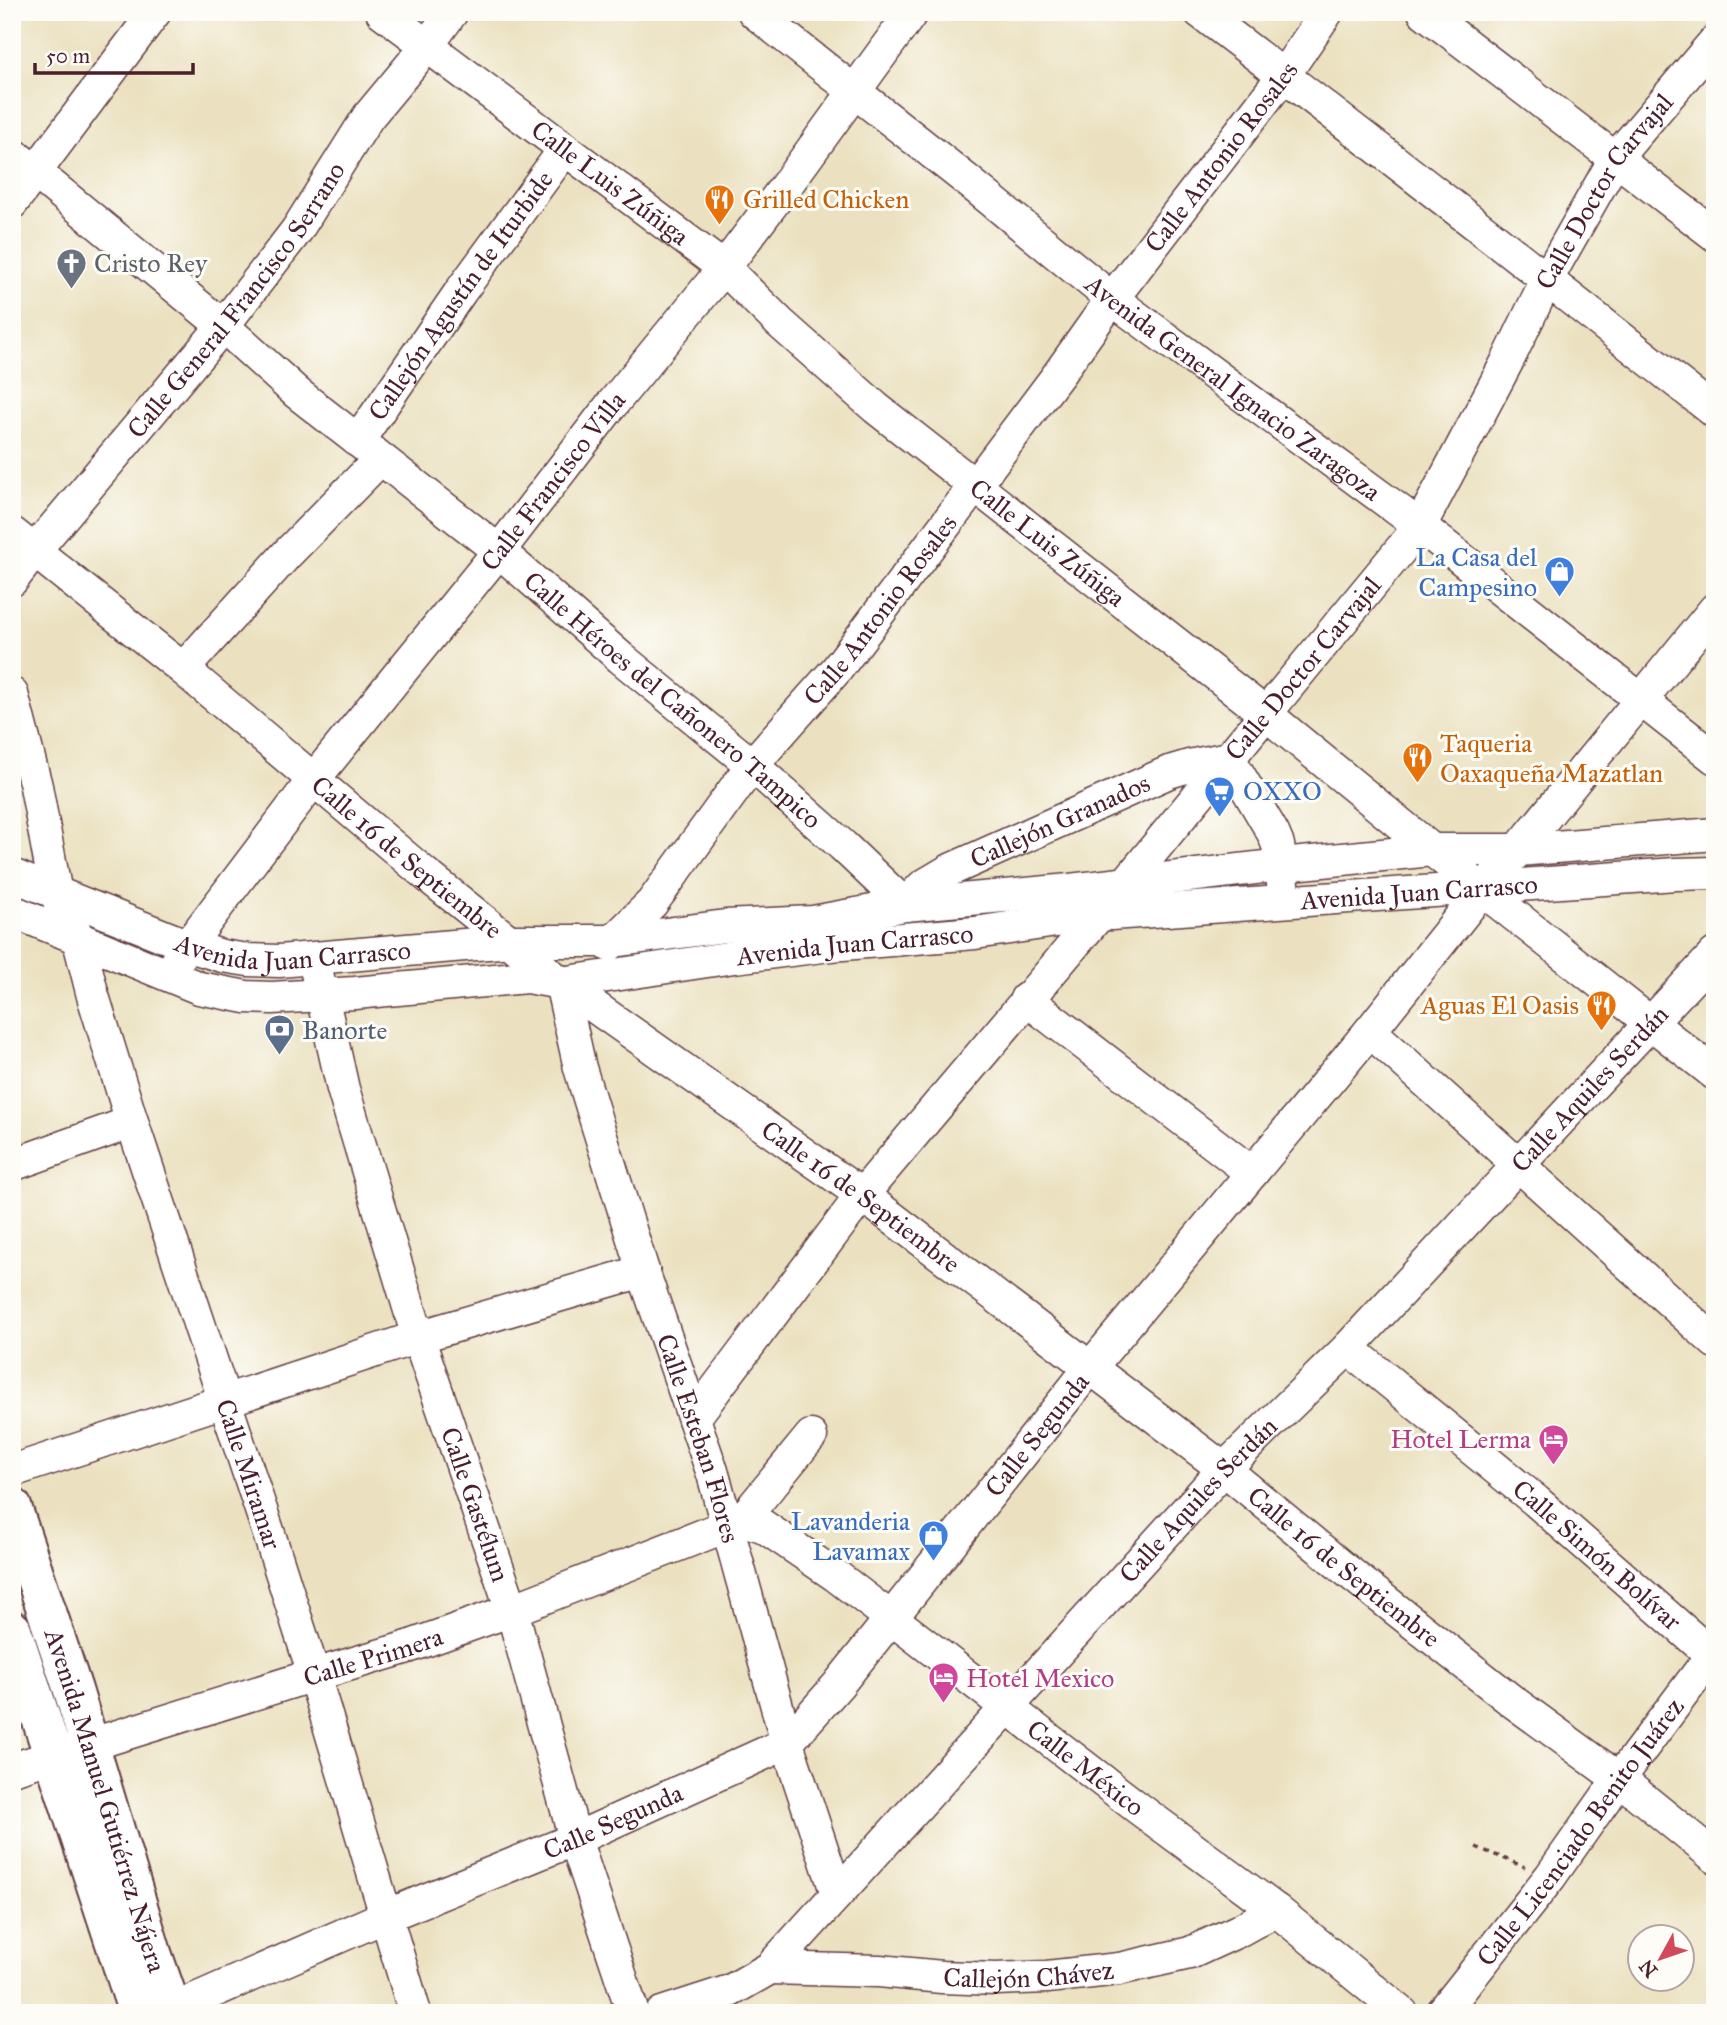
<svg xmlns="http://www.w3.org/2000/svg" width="1727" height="2025" viewBox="0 0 1727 2025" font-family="'IM FELL Great Primer',serif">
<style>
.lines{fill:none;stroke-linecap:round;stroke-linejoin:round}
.minor-casing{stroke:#623c41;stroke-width:35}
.major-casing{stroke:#623c41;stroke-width:42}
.path{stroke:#623c41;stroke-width:3.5;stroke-dasharray:5 5;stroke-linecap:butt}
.minor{stroke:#fff;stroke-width:32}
.major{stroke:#fff;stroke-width:38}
.labels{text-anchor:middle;stroke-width:6;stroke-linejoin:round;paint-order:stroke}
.street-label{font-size:26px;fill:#4a1f2b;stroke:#fdfcf7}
.food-label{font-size:26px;fill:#c56008;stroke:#fdfcf7;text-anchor:start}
.worship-label{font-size:26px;fill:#5b616d;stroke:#fdfcf7;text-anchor:start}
.shop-label{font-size:26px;fill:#366cbe;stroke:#fdfcf7;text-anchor:end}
.service-label{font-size:26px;fill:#4e5e75;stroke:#fdfcf7;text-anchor:start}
.hotel-label{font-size:26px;fill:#b23c85;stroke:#fdfcf7;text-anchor:end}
</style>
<rect width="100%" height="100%" fill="#fdfcf7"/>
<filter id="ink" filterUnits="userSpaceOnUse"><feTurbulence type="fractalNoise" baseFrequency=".0143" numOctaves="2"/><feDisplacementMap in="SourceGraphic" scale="14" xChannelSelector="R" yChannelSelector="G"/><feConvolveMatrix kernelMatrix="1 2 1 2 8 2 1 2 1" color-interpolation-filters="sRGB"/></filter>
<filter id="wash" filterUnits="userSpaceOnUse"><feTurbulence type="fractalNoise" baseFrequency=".00686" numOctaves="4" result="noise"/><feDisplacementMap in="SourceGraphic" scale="28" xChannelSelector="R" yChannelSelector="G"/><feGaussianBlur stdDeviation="1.57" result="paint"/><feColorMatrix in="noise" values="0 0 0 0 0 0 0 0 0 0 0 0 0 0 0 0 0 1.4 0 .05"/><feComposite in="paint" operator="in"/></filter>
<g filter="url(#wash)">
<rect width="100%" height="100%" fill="#ebe1c0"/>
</g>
<g filter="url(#ink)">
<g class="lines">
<defs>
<g id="minor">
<path id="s1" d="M382 12 724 268 780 323 876 408 1266 714 1432 850 1715 1074"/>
<path id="s2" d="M754 12 968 181 1112 299 1420 526 1715 758"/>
<path d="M1200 12C1373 143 1544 277 1715 412"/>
<path d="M1424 12 1715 235"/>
<path id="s3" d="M12 153 223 326 297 393 499 551 621 658 752 765 843 846 905 905"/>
<path d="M12 203 155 12"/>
<path id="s4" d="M358 441 461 291 565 149"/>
<path id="s5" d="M12 533 183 669 424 873 561 983 862 1195 1224 1469 1341 1566 1512 1701 1619 1779 1715 1857"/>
<path id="s6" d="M12 580 35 550 223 326 297 230 368 117 427 46 452 12"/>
<path d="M183 669 286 555 380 459"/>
<path id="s7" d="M12 694 36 786 56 894 78 937 93 996 132 1122 270 1537 314 1675 415 2013"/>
<path id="s8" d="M12 875 186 945 222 956 248 960 279 961 511 941H614L725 926 813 922 905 905 1070 890 1282 865 1432 850H1518L1715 834"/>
<path id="s9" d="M905 905 923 886 950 870 1169 772 1189 766 1229 758 1273 833 1278 845 1283 884"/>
<path id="s10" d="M12 911 199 988 246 997 272 998 355 993 527 977 561 983 734 957 831 945 975 933 1097 915 1676 874 1715 873"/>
<path id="s11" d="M609 945 652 903 752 765 837 669 1058 375 1112 299 1284 75 1327 12"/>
<path id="s12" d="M177 960 314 779 499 551 609 408 724 268 785 187 912 12"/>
<path id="s13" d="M317 973 343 1089 418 1337 512 1610 575 1839 633 2013"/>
<path id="s14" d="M561 983 580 1068 598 1127 643 1271 713 1474 787 1743 837 1894"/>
<path d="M1026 999 1252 1173"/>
<path d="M1370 1031 1715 1342"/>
<path d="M12 1165 132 1122"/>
<path id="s15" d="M1348 1348 1536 1501 1715 1658"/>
<path id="s16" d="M694 1418 862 1195 1127 882 1420 526 1508 360 1547 279 1615 159 1715 41"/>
<path d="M12 1471 418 1337 643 1271"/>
<path d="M742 1520 811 1436"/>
<path id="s17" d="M12 1769 314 1675 405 1648 512 1610 742 1520 763 1526 835 1575 1138 1808 1276 1910 1402 2013"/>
<path id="s18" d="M770 1968 879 1971 942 1977 996 1979 1047 1977 1119 1969 1190 1953 1238 1931 1276 1910"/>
<path id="s19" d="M164 2013 386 1916 575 1839 787 1743 838 1685 1090 1368 1370 1031 1483 889 1518 850 1715 609"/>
<path id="s20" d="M662 2013 730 1991 770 1968 1224 1469 1348 1348 1715 954"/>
<path id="s21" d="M1442 2013 1550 1877 1619 1779 1715 1651"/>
</g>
<g id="major">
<path id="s22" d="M12 1507 73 1690 152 1953 173 2013"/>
<path d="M12 1630 138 2013"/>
</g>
</defs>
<!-- minor casing -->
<use href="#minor" class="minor-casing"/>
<!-- major casing -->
<use href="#major" class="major-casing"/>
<!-- path -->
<path class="path" d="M1476 1847 1525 1867"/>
<!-- minor -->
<use href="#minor" class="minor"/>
<!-- major -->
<use href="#major" class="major"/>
</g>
</g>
<!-- icons -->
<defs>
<symbol id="restaurant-pin" viewBox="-11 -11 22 30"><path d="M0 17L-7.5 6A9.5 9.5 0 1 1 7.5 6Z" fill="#e8710a" stroke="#fdfcf7"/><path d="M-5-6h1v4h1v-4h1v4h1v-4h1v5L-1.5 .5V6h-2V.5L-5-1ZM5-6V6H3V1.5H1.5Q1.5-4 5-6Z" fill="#fff"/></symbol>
<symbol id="church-pin" viewBox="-11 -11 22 30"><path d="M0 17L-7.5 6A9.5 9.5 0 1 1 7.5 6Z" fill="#6b7280" stroke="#fdfcf7"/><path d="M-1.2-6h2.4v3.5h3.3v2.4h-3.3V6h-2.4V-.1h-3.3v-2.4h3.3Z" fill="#fff"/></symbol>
<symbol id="shop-pin" viewBox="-11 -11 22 30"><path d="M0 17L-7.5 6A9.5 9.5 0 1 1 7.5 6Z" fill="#3f7fe0" stroke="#fdfcf7"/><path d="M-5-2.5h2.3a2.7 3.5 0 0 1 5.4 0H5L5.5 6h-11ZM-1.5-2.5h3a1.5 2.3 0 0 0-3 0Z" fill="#fff"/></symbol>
<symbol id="supermarket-pin" viewBox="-11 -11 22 30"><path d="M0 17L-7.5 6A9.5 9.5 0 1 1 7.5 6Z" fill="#3f7fe0" stroke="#fdfcf7"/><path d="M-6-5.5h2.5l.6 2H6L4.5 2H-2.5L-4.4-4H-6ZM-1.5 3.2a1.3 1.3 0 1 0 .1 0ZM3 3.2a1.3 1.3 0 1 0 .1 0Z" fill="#fff"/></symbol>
<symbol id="bank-pin" viewBox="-11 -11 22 30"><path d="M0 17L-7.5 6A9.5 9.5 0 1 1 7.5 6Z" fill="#5c6f8a" stroke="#fdfcf7"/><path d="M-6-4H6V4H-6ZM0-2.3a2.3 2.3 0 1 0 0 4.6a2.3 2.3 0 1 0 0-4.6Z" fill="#fff"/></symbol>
<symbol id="hotel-pin" viewBox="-11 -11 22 30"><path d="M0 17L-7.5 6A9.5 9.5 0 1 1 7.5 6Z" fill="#d1479c" stroke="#fdfcf7"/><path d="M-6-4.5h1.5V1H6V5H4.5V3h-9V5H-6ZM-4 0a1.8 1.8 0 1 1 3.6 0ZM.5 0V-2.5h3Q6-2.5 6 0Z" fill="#fff"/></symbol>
</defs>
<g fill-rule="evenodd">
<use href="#restaurant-pin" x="702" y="182" width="35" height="47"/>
<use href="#church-pin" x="54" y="246" width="35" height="47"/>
<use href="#shop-pin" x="1542" y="554" width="35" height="47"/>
<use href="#restaurant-pin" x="1400" y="740" width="35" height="47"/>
<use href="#supermarket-pin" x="1202" y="774" width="35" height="47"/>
<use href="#restaurant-pin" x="1584" y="988" width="35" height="47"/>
<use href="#bank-pin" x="262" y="1012" width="35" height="47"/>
<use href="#hotel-pin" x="1536" y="1422" width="35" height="47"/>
<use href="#shop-pin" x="916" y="1518" width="35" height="47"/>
<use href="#hotel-pin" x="926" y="1660" width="35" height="47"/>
</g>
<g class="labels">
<!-- street labels -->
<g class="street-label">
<text dy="9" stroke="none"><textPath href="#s11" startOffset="999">Calle Antonio Rosales</textPath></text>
<text dy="9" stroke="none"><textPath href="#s1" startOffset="285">Calle Luis Zúñiga</textPath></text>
<text dy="9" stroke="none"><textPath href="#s16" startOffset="1533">Calle Doctor Carvajal</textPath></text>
<text dy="9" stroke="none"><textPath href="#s4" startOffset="178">Callejón Agustín de Iturbide</textPath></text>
<text dy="9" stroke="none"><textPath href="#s6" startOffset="359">Calle General Francisco Serrano</textPath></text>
<text dy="9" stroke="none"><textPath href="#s2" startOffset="609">Avenida General Ignacio Zaragoza</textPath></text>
<text dy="9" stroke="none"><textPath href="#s12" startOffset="609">Calle Francisco Villa</textPath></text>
<text dy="9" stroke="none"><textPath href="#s1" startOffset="852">Calle Luis Zúñiga</textPath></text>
<text dy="9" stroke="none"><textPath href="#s11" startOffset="432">Calle Antonio Rosales</textPath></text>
<text dy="9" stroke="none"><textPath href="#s16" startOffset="966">Calle Doctor Carvajal</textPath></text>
<text dy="9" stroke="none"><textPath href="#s3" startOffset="858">Calle Héroes del Cañonero Tampico</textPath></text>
<text dy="9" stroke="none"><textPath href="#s9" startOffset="178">Callejón Granados</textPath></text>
<text dy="9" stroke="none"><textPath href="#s5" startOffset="511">Calle 16 de Septiembre</textPath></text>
<text dy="9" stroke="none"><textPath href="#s10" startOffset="1430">Avenida Juan Carrasco</textPath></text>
<text dy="9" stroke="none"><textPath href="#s8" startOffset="296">Avenida Juan Carrasco</textPath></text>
<text dy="9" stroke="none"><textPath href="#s10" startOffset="863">Avenida Juan Carrasco</textPath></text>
<text dy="9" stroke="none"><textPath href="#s20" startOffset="1320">Calle Aquiles Serdán</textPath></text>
<text dy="9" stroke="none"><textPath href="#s5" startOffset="1078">Calle 16 de Septiembre</textPath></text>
<text dy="9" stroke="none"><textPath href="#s19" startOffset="1076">Calle Segunda</textPath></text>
<text dy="9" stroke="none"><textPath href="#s14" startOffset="476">Calle Esteban Flores</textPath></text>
<text dy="9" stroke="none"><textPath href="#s7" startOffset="817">Calle Miramar</textPath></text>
<text dy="9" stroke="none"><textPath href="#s20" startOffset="752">Calle Aquiles Serdán</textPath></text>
<text dy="9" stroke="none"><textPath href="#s13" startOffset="555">Calle Gastélum</textPath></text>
<text dy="9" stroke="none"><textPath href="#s15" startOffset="324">Calle Simón Bolívar</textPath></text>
<text dy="9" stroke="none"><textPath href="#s5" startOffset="1687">Calle 16 de Septiembre</textPath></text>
<text dy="9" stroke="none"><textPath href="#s17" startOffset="378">Calle Primera</textPath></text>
<text dy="9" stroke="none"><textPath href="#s17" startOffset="1197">Calle México</textPath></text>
<text dy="9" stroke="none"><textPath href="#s22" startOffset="308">Avenida Manuel Gutiérrez Nájera</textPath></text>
<text dy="9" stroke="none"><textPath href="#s19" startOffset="488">Calle Segunda</textPath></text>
<text dy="9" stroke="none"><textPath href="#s21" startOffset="228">Calle Licenciado Benito Juárez</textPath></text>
<text dy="9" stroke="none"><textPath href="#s18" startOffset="259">Callejón Chávez</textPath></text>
</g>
<!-- food labels -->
<g class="food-label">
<text x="743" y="208">Grilled Chicken</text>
<text x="1440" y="752">Taqueria<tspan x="1440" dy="30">Oaxaqueña Mazatlan</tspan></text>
<text x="1579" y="1014" text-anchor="end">Aguas El Oasis</text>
</g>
<!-- worship labels -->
<g class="worship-label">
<text x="94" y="272">Cristo Rey</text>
</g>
<!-- shop labels -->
<g class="shop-label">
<text x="1537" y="566">La Casa del<tspan x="1537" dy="30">Campesino</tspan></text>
<text x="1243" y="800" text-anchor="start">OXXO</text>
<text x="910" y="1530">Lavanderia<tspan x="910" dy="30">Lavamax</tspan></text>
</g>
<!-- service labels -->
<g class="service-label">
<text x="302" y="1039">Banorte</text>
</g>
<!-- hotel labels -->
<g class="hotel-label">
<text x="1531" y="1448">Hotel Lerma</text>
<text x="966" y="1687" text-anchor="start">Hotel Mexico</text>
</g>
</g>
<!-- margin -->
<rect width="1727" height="2025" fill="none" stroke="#fdfcf7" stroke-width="42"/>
<!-- north arrow -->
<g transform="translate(1661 1958) rotate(230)"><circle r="33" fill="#fdfcf7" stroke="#b5a4a5" stroke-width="2"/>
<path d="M0-5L12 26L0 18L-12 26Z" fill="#d1495b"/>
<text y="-10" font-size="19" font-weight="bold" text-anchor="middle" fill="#4a1f2b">N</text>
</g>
<!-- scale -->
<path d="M35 63v10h158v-10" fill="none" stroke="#4a1f2b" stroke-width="3.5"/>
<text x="46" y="63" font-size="21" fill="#4a1f2b" stroke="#fdfcf7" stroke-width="5" paint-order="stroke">50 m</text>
</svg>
